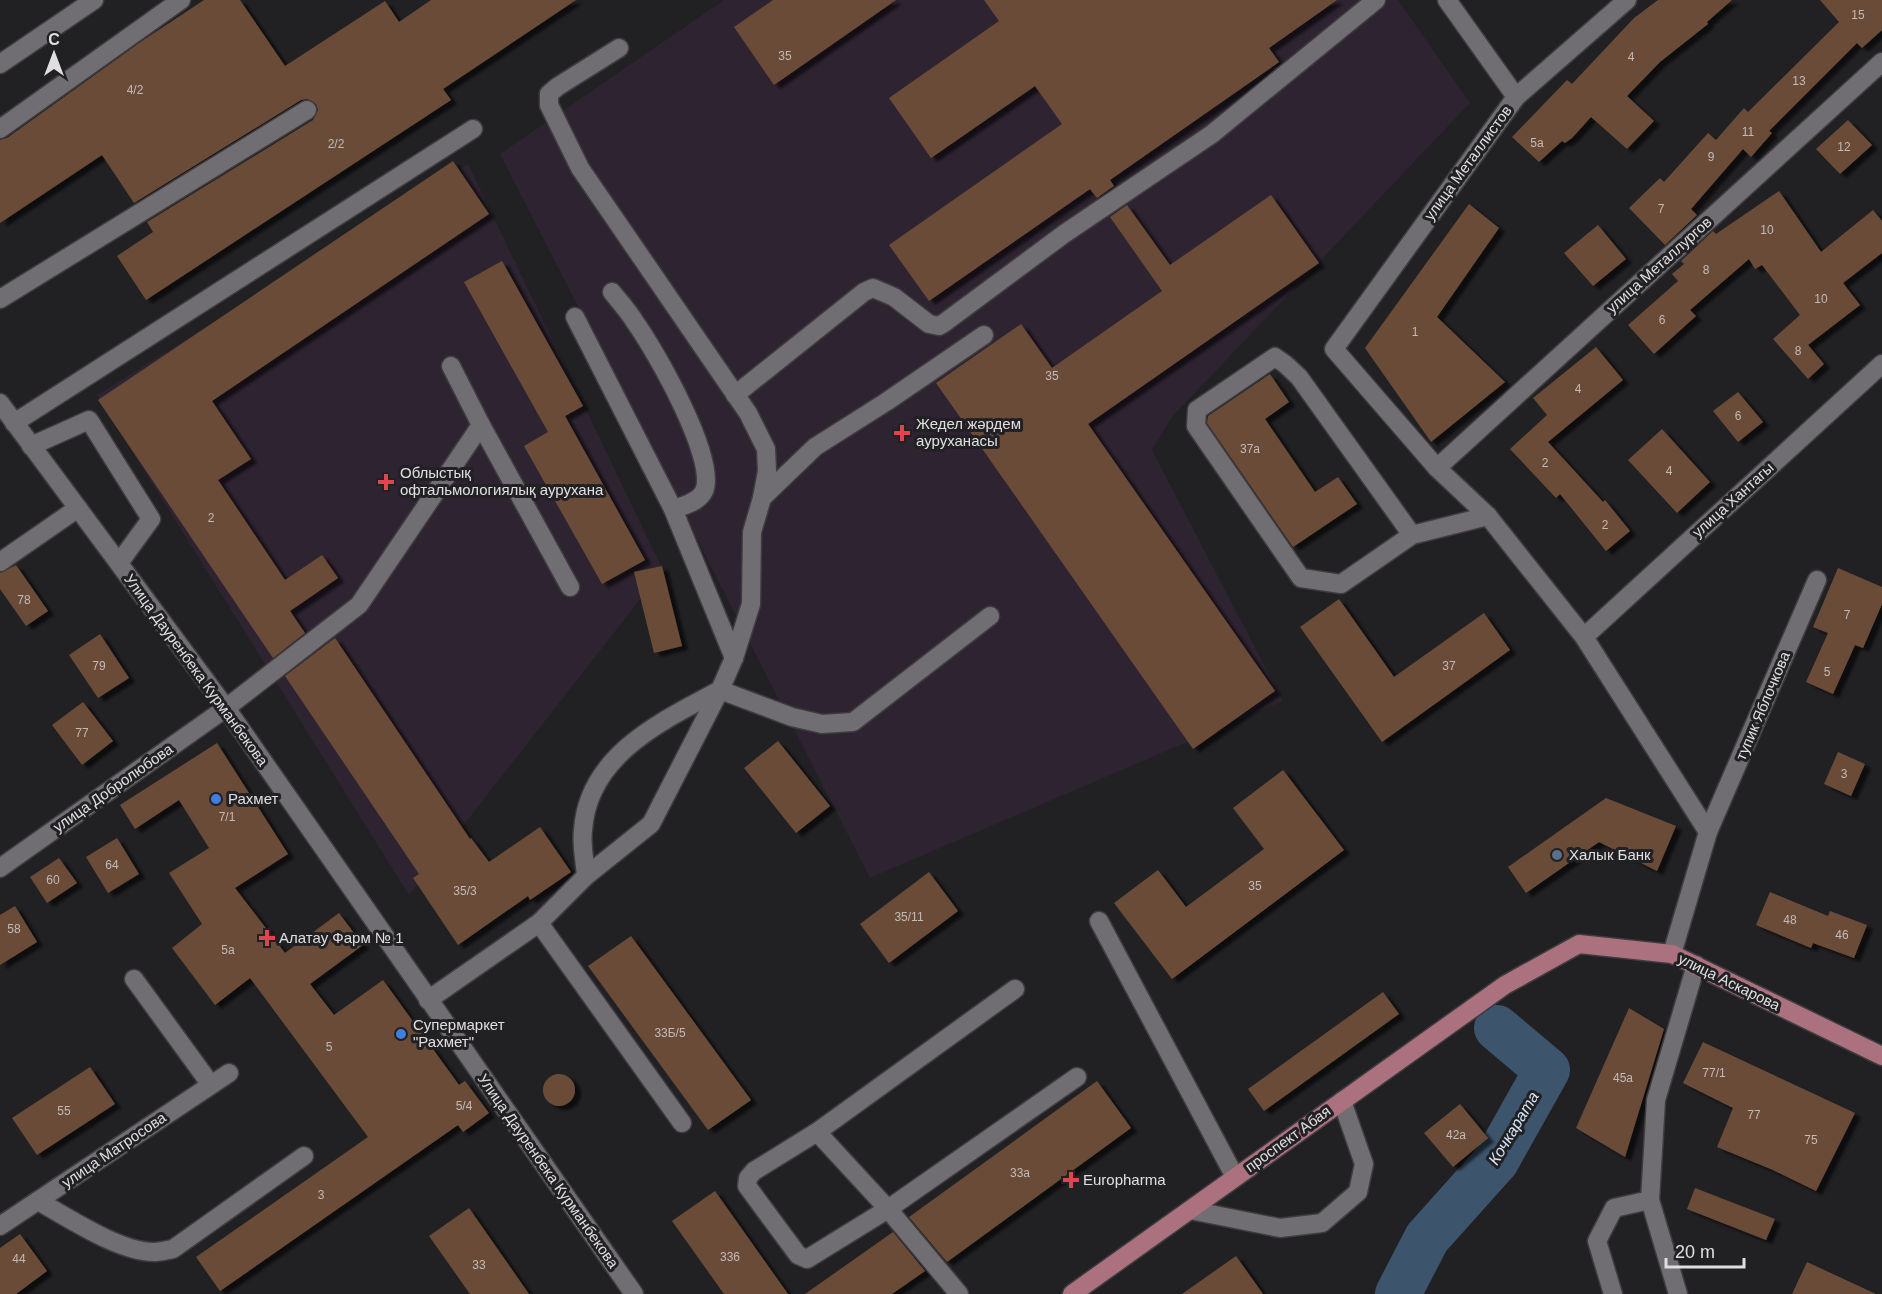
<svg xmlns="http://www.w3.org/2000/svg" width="1882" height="1294" viewBox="0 0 1882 1294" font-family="Arial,sans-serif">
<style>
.medical{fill:#2e2331}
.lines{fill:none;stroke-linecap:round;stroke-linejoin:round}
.river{stroke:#3d546d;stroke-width:46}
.building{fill:#6a4c39;filter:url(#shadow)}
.minor-casing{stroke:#3e3c3f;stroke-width:21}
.major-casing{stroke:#3e3c3f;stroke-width:21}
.minor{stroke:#706e72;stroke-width:18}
.major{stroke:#ac717e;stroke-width:18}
.health-dot{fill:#e0444e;stroke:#212023;stroke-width:2}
.shop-dot{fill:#3f7fe0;stroke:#212023;stroke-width:2}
.service-dot{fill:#5c6f8a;stroke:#212023;stroke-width:2}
.labels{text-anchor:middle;stroke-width:6;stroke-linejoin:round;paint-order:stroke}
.number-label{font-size:12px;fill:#c2bab7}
.street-label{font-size:15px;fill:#e0dee1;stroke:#212023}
.poi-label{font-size:15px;fill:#e0dee1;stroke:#212023;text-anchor:start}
.water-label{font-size:16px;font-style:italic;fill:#d4e6f9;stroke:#212023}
</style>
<defs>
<filter id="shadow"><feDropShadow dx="6" dy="4" stdDeviation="1.5" flood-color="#0009"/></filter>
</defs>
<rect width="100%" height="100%" fill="#212023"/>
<!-- medical -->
<g class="medical">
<path d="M724 0H1398L1470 103 1172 417 1152 450 1283 701 870 878 500 154Z"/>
<path d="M468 164 663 570 409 895 97 395Z"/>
</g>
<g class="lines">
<!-- river -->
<path class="river" d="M1398 1294 1427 1238 1496 1161 1547 1070 1497 1028"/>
</g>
<!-- building -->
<g class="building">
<path d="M204 0H240L285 66 385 1 399 22 431 0H576L443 89 451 100 146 300 117 256 153 232 147 222 313 120 318 110 316 104 307 99 301 100 134 203 102 155 0 223V140L7 138 142 41Z"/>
<path d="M773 0H896L774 85 734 27Z"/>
<path d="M984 0H1337L1269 48 1279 62 1110 180 1114 186 1097 198 1090 189 929 301 889 245 1062 124 1035 86 931 158 889 98 999 21Z"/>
<path d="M1658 0H1732L1707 22 1708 24 1660 62 1627 96 1654 121 1627 149 1591 117 1572 138 1565 143 1562 141 1539 162 1512 137 1567 80 1572 84 1634 18Z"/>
<path d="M1820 0H1882V30L1862 48 1857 43 1769 131 1772 133 1751 157 1743 149 1691 209 1697 215 1665 245 1629 208 1660 178 1664 182 1708 133 1716 140 1744 108 1748 112 1839 22Z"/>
<path d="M1848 120 1872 145 1840 174 1816 149Z"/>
<path d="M453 161 489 214 212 401 251 459 218 480 285 580 322 555 338 578 290 611 305 633 273 658 98 400Z"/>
<path d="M1779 191 1821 252 1873 210 1882 221V253L1843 283 1860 305 1808 345 1824 364 1808 379 1773 339 1800 315 1762 265 1755 269 1749 259 1690 310 1696 316 1654 354 1628 325 1678 281 1672 274 1684 264 1681 261 1713 231 1716 234Z"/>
<path d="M1271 195 1319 263 1088 424 1275 691 1193 749 936 383 1021 324 1052 368 1162 291 1110 217 1127 205 1170 265Z"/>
<path d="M1469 204 1499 228 1437 317 1505 382 1431 442 1365 348Z"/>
<path d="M1598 225 1626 259 1593 286 1564 253Z"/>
<path d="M502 261 583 406 565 416 645 560 602 584 524 446 548 432 464 282Z"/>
<path d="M1596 347 1623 380 1548 442 1603 502 1605 500 1630 531 1606 551 1560 494 1556 498 1510 449 1547 415 1533 398Z"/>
<path d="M1270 374 1289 402 1265 419 1315 492 1338 477 1357 504 1293 547 1207 423 1208 416Z"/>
<path d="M1738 392 1763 422 1738 442 1713 411Z"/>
<path d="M1662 429 1710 482 1677 513 1628 460Z"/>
<path d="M16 565 48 611 26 626 0 589V573Z"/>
<path d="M662 566 682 646 654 653 634 572Z"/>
<path d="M1838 568 1882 587V604L1863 648 1855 645 1833 694 1806 682 1828 633 1813 627Z"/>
<path d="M1339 599 1394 677 1484 613 1510 650 1382 742 1300 627Z"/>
<path d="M100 634 129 678 98 698 69 655Z"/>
<path d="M335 638 470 839 471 838 489 862 540 827 571 872 530 900 528 896 458 945 413 878 419 874 285 676Z"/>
<path d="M83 702 113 741 82 765 52 725Z"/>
<path d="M778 741 830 806 796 833 744 768Z"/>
<path d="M217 743 288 854 235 888 285 953 339 913 363 945 310 984 334 1015 383 980 459 1085 465 1081 489 1113 463 1132 458 1125 220 1291 196 1257 368 1137 250 978 215 1005 172 948 202 924 169 873 209 848 179 800 135 829 120 805Z"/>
<path d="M1838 752 1865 764 1851 796 1824 784Z"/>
<path d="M1283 770 1344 850 1172 979 1114 903 1158 870 1186 907 1264 849 1233 808Z"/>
<path d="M1606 798 1676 826 1657 871 1599 842 1526 893 1508 867Z"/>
<path d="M117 838 139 874 108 893 86 857Z"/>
<path d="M59 858 77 883 47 903 30 877Z"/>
<path d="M929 872 958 911 889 963 860 924Z"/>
<path d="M1770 892 1828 916 1830 911 1867 925 1854 958 1813 943 1811 948 1756 925Z"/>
<path d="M15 906 37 942 0 965V915Z"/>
<path d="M631 936 751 1100 708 1130 588 966Z"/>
<path d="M1383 992 1399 1014 1264 1111 1248 1089Z"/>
<path d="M1629 1008 1664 1029 1625 1157 1576 1128Z"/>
<path d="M1703 1042 1855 1113 1816 1191 1773 1170 1717 1147 1733 1108 1683 1083Z"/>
<path d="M90 1067 115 1104 37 1155 12 1118Z"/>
<circle cx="559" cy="1090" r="16"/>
<path d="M1097 1081 1131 1128 947 1262 909 1217Z"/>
<path d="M1460 1104 1488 1138 1453 1167 1424 1133Z"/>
<path d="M1695 1188 1775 1219 1766 1240 1687 1209Z"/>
<path d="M715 1191 788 1294H724L672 1221Z"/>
<path d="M469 1208 529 1294H470L429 1236Z"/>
<path d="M893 1232 925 1271 892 1294H805Z"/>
<path d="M20 1234 47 1271 16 1294H0V1248Z"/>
<path d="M1236 1256 1263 1294H1182Z"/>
<path d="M1807 1262 1876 1294H1792Z"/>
</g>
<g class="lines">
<defs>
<g id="minor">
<path d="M1447 0 1516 97"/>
<path d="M1627 0 1516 97 1334 349 1437 468 1488 516 1584 637 1708 832 1672 954"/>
<path d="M619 48 557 87 549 94V105L580 168 748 413 766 449 767 471 762 498"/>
<path d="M0 64 94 0"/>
<path d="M0 129 181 0"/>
<path d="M612 292C620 302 629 312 635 322 655 350 718 460 704 491 699 502 683 506 673 509"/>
<path d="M0 299 307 110"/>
<path d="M575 317 673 509 734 658"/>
<path d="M451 366 481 425 570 587"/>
<path d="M735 395 864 292 873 288 894 297 929 324 939 326 944 323 1064 234 1212 134 1376 0"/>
<path d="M0 403 226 708 634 1294"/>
<path d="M14 423 473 129"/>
<path d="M31 446 89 420 151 519 119 563"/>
<path d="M1437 468 1882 62"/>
<path d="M1412 535 1299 377 1285 364 1275 357 1197 410 1196 426 1301 578 1341 584 1412 535 1488 516"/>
<path d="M0 562 78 508"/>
<path d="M1584 637 1882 364"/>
<path d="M1708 832 1817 580"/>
<path d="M0 868 226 708 359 605 481 425"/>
<path d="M586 876C585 861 581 845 583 830 588 755 662 721 720 690L792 717 822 724 853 722 990 616"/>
<path d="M1099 921 1235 1177"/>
<path d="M539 923 682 1123"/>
<path d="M134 979 211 1085"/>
<path d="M428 1000 539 923 586 876 651 824 720 690 734 658 751 604 752 532 762 498 815 447 886 402 984 335"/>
<path d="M817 1132 888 1209 807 1259 798 1255 747 1186 748 1178 754 1171 817 1132 1015 989"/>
<path d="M38 1201C69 1218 119 1252 154 1252 160 1252 167 1250 173 1249L304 1156"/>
<path d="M1190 1210 1280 1228 1322 1223 1358 1192 1364 1164 1342 1101"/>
<path d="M0 1226 229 1073"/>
<path d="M959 1294 888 1209 1077 1077"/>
<path d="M1613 1294 1597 1241 1614 1208 1650 1200"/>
<path d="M1678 1294 1650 1200 1656 1100 1696 965"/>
</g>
<path id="major" d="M1072 1294 1505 985 1579 944 1672 954 1882 1056"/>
</defs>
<!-- minor casing -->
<use href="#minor" class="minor-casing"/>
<!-- major casing -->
<use href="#major" class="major-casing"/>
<!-- minor -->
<use href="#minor" class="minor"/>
<!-- major -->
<use href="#major" class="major"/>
</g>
<!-- markers -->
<g class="health-dot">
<path d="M899 424h6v6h6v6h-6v6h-6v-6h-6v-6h6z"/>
<path d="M383 473h6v6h6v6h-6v6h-6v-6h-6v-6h6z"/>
<path d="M264 929h6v6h6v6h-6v6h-6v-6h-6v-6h6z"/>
<path d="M1068 1171h6v6h6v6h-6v6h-6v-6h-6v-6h6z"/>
</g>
<g class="shop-dot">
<circle cx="216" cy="799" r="6"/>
<circle cx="401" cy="1034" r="6"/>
</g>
<circle class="service-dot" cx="1557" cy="855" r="6"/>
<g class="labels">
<!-- number labels -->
<g class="number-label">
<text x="1858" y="19">15</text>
<text x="785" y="60">35</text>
<text x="1631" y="61">4</text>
<text x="1799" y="85">13</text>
<text x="135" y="94">4/2</text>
<text x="1748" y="136">11</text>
<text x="1537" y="147">5а</text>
<text x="336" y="148">2/2</text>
<text x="1844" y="151">12</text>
<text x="1711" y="161">9</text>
<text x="1661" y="213">7</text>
<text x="1767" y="234">10</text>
<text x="1706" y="274">8</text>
<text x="1821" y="303">10</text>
<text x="1662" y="324">6</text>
<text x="1415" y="336">1</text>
<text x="1798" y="355">8</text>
<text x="1052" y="380">35</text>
<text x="1578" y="393">4</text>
<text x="1738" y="420">6</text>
<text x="1250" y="453">37а</text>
<text x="1545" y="467">2</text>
<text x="1669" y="475">4</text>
<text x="211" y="522">2</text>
<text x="1605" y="529">2</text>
<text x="24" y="604">78</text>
<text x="1847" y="619">7</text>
<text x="99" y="670">79</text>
<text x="1449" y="670">37</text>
<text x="1827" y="676">5</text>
<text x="82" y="737">77</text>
<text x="1844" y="778">3</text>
<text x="227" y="821">7/1</text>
<text x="112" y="869">64</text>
<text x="53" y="884">60</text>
<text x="1255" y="890">35</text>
<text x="465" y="895">35/3</text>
<text x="909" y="921">35/11</text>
<text x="1790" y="924">48</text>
<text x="14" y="933">58</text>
<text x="1842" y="939">46</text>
<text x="228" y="954">5а</text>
<text x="670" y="1037">33Б/5</text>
<text x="329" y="1051">5</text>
<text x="1714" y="1077">77/1</text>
<text x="1623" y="1082">45а</text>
<text x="464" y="1110">5/4</text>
<text x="64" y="1115">55</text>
<text x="1754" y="1119">77</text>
<text x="1456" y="1139">42а</text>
<text x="1811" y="1144">75</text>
<text x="1020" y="1177">33а</text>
<text x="321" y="1199">3</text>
<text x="730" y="1261">336</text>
<text x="19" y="1263">44</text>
<text x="479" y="1269">33</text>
</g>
<!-- street labels -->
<g class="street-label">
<text transform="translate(1468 163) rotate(-54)" y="5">улица Металлистов</text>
<text transform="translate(1659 265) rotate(-42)" y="5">улица Металлургов</text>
<text transform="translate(1733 500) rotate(-42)" y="5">улица Хантагы</text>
<text transform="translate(196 670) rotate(54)" y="5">Улица Дауренбека Курманбекова</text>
<text transform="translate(1763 706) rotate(-67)" y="5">тупик Яблочкова</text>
<text transform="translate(113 788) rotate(-35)" y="5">улица Добролюбова</text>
<text transform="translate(1729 982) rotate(26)" y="5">улица Аскарова</text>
<text transform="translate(1288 1139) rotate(-36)" y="5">проспект Абая</text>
<text transform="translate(114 1150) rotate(-34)" y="5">улица Матросова</text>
<text transform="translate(548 1171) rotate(55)" y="5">Улица Дауренбека Курманбекова</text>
</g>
<!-- poi labels -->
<g class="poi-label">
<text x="916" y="429">Жедел жәрдем<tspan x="916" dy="17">ауруханасы</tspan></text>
<text x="400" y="478">Облыстық<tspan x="400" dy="17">офтальмологиялық аурухана</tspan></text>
<text x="228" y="804">Рахмет</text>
<text x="1569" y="860">Халык Банк</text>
<text x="279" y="943">Алатау Фарм № 1</text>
<text x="413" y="1030">Супермаркет<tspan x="413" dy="17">"Рахмет"</tspan></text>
<text x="1083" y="1185">Europharma</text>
</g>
<!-- water labels -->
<g class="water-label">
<text transform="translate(1513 1128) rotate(-59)" y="6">Кочкарата</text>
</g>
</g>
<!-- north arrow -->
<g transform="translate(54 54)" stroke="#212023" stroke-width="4.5" paint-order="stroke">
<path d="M0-4.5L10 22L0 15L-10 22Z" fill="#e0dee1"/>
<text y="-9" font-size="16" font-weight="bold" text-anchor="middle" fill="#e0dee1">С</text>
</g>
<!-- scale -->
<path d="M1666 1258v9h78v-9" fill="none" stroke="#e0dee1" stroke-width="3"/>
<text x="1675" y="1258" font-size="18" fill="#e0dee1" stroke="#212023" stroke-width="4.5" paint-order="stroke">20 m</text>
</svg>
